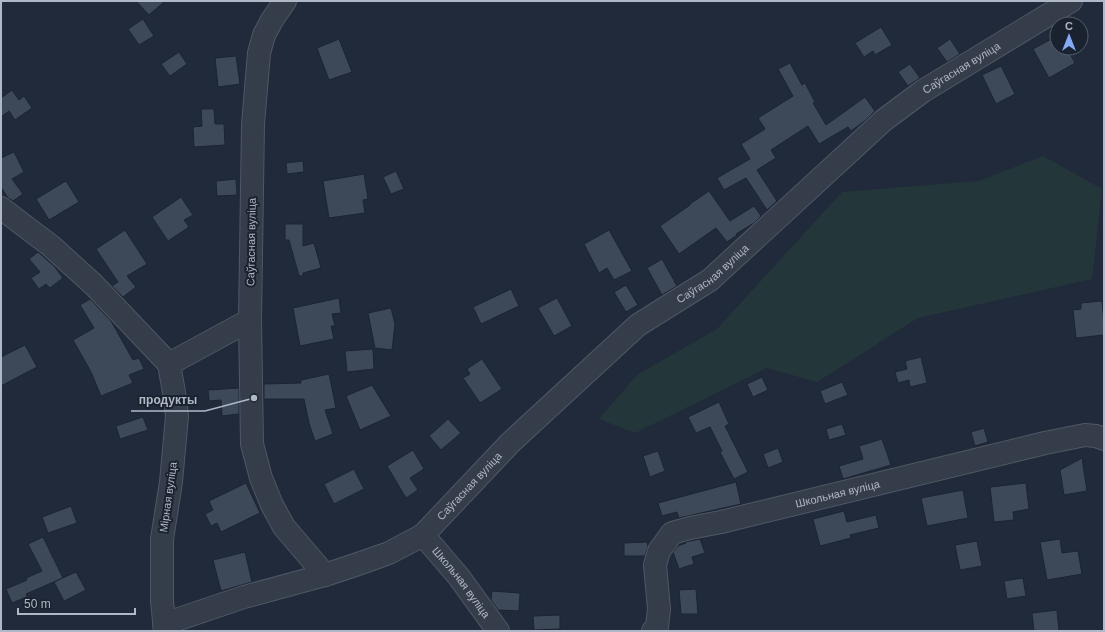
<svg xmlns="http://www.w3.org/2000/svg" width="1105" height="632" viewBox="0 0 1105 632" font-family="Arial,sans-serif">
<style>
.green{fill:#23373b}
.building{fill:#3d4859;stroke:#1c2431}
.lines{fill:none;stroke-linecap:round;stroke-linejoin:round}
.minor-casing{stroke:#505765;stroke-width:24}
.minor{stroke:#353d4a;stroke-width:22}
.labels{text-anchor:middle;stroke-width:4;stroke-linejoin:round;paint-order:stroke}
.street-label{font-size:11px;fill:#b0b7c6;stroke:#1a222f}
.leader{fill:none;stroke:#b0b7c6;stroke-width:1.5}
.callout-dot{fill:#b0b7c6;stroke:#1a222f;stroke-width:1.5}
.callout-label{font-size:12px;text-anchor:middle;font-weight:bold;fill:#b0b7c6;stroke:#1a222f;stroke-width:4;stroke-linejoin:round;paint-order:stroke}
</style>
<rect width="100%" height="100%" fill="#212a3a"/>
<!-- green -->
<path class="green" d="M1043 156 1102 189 1092 279 918 318 817 382 767 368 635 433 599 419 637 375 717 329 842 192 979 181Z"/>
<!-- building -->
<g class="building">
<path d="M136 1H165L149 15Z"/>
<path d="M143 19 154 36 139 45 128 29Z"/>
<path d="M881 27 892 45 875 55 873 51 864 57 855 43Z"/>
<path d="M1057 36V48H1067L1075 63 1049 78 1033 49Z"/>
<path d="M339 39 352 72 329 80 317 48Z"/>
<path d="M950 39 960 54 947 62 937 48Z"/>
<path d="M179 52 187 64 170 76 161 64Z"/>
<path d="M236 56 240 84 218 87 215 58Z"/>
<path d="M790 63 802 85 805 83 815 102 813 103 826 125 865 97 875 111 866 120 851 131 848 127 819 144 808 126 771 150 776 158 757 170 777 201 767 210 746 178 724 190 717 178 750 159 741 144 765 129 758 118 793 96 778 69Z"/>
<path d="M910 64 920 78 908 86 898 72Z"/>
<path d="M1001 66 1015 94 996 104 982 75Z"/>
<path d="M12 90 19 100 24 96 32 108 15 120 9 111 1 117V98Z"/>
<path d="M201 109H214L215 124H224L225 145 194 147 193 127 202 126Z"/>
<path d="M14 152 24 172 12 179 23 194 13 201 8 198 1 187V158Z"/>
<path d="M303 161 304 172 287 174 286 163Z"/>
<path d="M396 171 404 189 391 194 383 177Z"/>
<path d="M364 174 368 199 363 200 365 213 329 218 323 181Z"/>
<path d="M236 179 237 195 217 196 216 181Z"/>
<path d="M66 181 79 202 49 220 36 199Z"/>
<path d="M709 191 730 221 754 206 761 216 754 223 736 234 737 235 727 242 716 228 679 254 660 226 690 205V204Z"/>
<path d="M181 197 193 215 184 220 189 227 168 241 152 217Z"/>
<path d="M285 224H303V246L314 243 321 268 303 273V276H299L289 240H285Z"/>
<path d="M125 230 147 264 127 276 136 287 123 297 112 286 118 282 96 249Z"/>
<path d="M609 230 632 271 614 280 607 268 599 273 584 244Z"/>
<path d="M38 252 54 266 63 278 50 288 46 284 39 289 31 278 40 272 29 259Z"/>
<path d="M662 259 677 286 662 295 647 268Z"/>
<path d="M626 285 638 305 626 312 614 292Z"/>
<path d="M511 289 519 306 481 324 473 307Z"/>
<path d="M339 298 341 313 332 314 335 326H331L334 339 300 346 293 308Z"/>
<path d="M557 298 572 326 554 336 538 308Z"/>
<path d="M90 299 111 321 133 360 139 358 144 369 129 375 133 383 101 396 91 372 73 340 94 328 80 305Z"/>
<path d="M1102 301 1104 323V335L1076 338 1073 310 1081 309V303Z"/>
<path d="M391 308 395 324 392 350 375 348 368 313Z"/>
<path d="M25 345 37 367 1 386V357Z"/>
<path d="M373 349 374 369 347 372 345 351Z"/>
<path d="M921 357 927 383 910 387 909 380 898 383 895 372 907 369 905 361Z"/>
<path d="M482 359 502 389 480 403 463 378 470 374 467 369Z"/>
<path d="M329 374 336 408 325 410 333 434 315 441 309 423 304 399H264V384L301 383V380Z"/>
<path d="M762 377 768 390 753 397 747 384Z"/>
<path d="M842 382 848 395 825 404 820 391Z"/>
<path d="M372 385 391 416 360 430 346 396Z"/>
<path d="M239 388V414L222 416 221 400 209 401 208 390Z"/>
<path d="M719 402 729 424 725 426 748 472 734 479 720 452 722 451 710 427 696 433 688 417Z"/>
<path d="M143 417 148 430 120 439 116 426Z"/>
<path d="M448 419 461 433 441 450 429 436Z"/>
<path d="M842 424 846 435 829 440 826 429Z"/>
<path d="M984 428 988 442 975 446 971 432Z"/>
<path d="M882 439 891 465 843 479 839 466 863 459 859 446Z"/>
<path d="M778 448 783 462 768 468 763 454Z"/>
<path d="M413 450 424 469 410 478 418 490 406 498 387 466Z"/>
<path d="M658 451 665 471 650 477 643 456Z"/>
<path d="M1082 458 1087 491 1064 495 1060 470Z"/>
<path d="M354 469 364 489 334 504 324 484Z"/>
<path d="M736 482 741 504 679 518 677 512 662 516 658 503Z"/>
<path d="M246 483 260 513 221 532 217 523 211 526 205 514 213 510 209 501Z"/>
<path d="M1026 483 1029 509 1013 512 1014 520 994 522 990 487Z"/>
<path d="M963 490 968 518 927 526 921 498Z"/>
<path d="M71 506 77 523 48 533 42 517Z"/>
<path d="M844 511 847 522 876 515 879 528 850 535 851 538 820 546 813 519Z"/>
<path d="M43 537 63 578 26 594 27 597 12 603 6 589 27 580 26 578 42 571 28 544Z"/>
<path d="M700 539 705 553 692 557 694 564 679 569 673 552 678 546 686 543 685 542Z"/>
<path d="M1060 539 1062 553 1078 551 1082 574 1047 580 1040 542Z"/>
<path d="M977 541 982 566 960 570 955 545Z"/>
<path d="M647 542 648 546 645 556H624V543Z"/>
<path d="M245 552 252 582 221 591 213 560Z"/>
<path d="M76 572 86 590 64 601 54 582Z"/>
<path d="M1023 578 1026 596 1007 599 1004 581Z"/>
<path d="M696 589 698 614H681L679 590Z"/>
<path d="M492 591 520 593 519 611 498 610 491 600Z"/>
<path d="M1057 610 1059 631H1034L1032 613Z"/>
<path d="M560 615V629L534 630 533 616Z"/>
</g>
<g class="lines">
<defs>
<g id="minor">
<path id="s1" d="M285 1 272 20 264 35 259 53 253 124 250 320 252 444 261 478 272 505 284 527 325 575 358 564 389 553 423 535 510 443 638 325 710 280 884 120 923 91 1071 1"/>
<path d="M1 208 51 246 94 285 169 364 175 398 177 416 171 482 162 539V601L165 631"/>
<path d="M169 364 250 320"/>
<path id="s2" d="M423 535 459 577 498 631"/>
<path d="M164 624 244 597 325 575"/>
<path id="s3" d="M653 631 657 627 659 609 655 565 659 551 672 533 690 528 721 522 1045 443 1085 435 1096 436 1104 439"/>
</g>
</defs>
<!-- minor casing -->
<use href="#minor" class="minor-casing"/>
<!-- minor -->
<use href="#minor" class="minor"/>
</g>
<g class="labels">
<!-- street labels -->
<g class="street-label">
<text dy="4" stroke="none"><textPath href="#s1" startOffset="1424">Саўгасная вуліца</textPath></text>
<text transform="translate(251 242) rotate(-89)" y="4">Саўгасная вуліца</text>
<text dy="4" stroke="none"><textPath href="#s1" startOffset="1100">Саўгасная вуліца</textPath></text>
<text dy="4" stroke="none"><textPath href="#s1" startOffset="776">Саўгасная вуліца</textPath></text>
<text dy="4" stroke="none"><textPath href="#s3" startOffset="275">Школьная вуліца</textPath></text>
<text transform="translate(168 497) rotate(-82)" y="4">Мірная вуліца</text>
<text dy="4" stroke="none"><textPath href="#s2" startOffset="61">Школьная вуліца</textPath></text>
</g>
</g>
<!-- callouts -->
<path class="leader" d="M254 398L205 411H131"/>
<circle class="callout-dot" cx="254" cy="398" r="4"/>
<g class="callout-label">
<text x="168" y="404">продукты</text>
</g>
<!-- border -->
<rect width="1105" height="632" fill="none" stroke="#b0b7c6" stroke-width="4"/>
<!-- north arrow -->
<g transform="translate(1069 36)"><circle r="19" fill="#1a222f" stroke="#565e6b"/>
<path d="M0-3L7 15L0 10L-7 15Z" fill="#83aaf8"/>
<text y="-6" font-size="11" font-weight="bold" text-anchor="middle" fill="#b0b7c6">С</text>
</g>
<!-- scale -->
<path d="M18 608v6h117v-6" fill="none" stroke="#b0b7c6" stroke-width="2"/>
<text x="24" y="608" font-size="12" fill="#b0b7c6" stroke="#1a222f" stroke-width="3" paint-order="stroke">50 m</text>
</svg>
